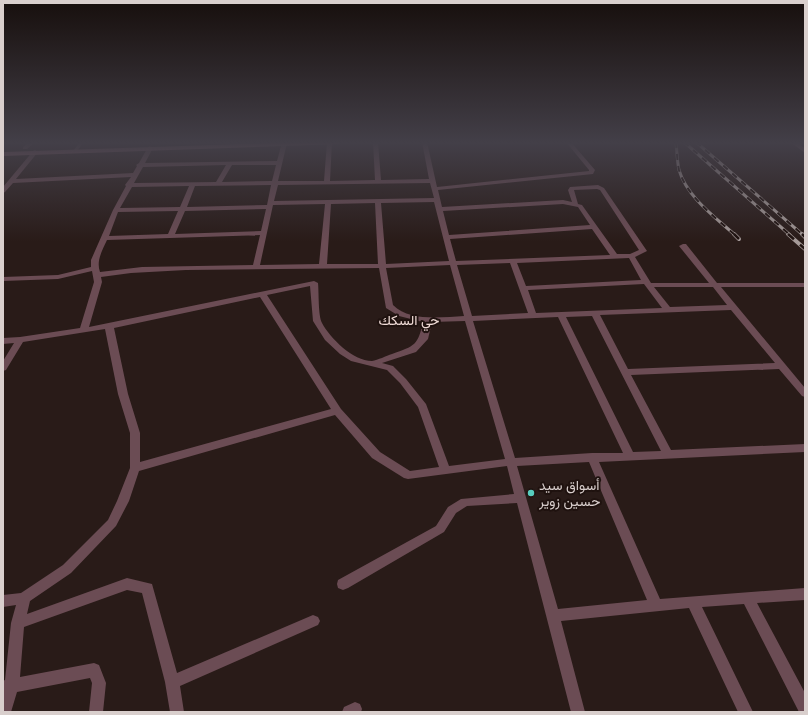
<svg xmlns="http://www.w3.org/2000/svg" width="808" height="715" viewBox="0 0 808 715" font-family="Roboto,Vazirmatn,sans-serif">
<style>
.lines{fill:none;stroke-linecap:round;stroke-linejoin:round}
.lane{stroke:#6b4c54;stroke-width:3}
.street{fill:#6b4c54;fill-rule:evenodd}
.secondary{fill:#976572;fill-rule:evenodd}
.rail-far1-casing{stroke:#a59a98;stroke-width:3}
.rail-casing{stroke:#a59a98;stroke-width:4}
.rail-far1{stroke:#1f120f;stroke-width:2;stroke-dasharray:6;stroke-linecap:butt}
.rail{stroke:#1f120f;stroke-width:2.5;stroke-dasharray:8;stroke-linecap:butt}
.poi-dot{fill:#58cebf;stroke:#1f120f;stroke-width:1.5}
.labels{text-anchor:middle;stroke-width:4;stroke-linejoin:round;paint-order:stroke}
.quarter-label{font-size:14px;fill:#efdbd6;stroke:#1f120f}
.near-poi-label{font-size:14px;fill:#d9cfcd;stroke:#1f120f;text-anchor:start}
</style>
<rect width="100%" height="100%" fill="#291b18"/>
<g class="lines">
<!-- lane -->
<path class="lane" d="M75 151 82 142"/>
<!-- street -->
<g class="street">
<path d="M29 142H35L27 149H23V147Z"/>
<path d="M168 142H175L172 144Z"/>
<path d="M282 142 287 143 278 181H324L327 142H332L330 181 375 180 373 142H378L381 180 429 179 422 142H427L437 187 589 171V170L566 142H571L595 170 593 174 438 190 442 207 563 200 572 202 568 190 570 187 598 185 604 188 647 251 635 257 651 283H709L679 246 683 244H686L717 283H805V287H721L805 388V397L802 396 779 369 631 375 671 450 805 444V452L599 462 660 599 805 588V600L757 603 805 693V712H799L744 604 702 607 753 712H738L689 608 561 621 585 712H571L517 503 467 506 456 513 444 532 348 588 343 590 338 588 337 584 338 580 436 526 448 507 461 499 514 494 507 466 408 479 404 478 372 458 335 415 139 471 129 501 116 526 71 573 30 601 27 614 127 578 152 584 177 673 313 615 318 617 320 621 318 625 180 686 184 712H170L165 682 142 593 127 590 24 627 20 677 94 663 99 665 106 683 103 712H89L92 683 90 678 17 692 11 712H3V681L5 680 11 623 16 605 3 607V595L21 593 63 565 108 520 117 501 130 468V433L118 394 105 329 23 342 6 370 3 371V361L14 343 3 344V338L20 337 80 328 94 282 92 271 58 279 3 281V277L58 275 91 267V260L113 210 126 186 125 185 131 177 13 183 5 192 3 193V187L33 151 35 150 38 152 16 179 133 173 137 166 136 165 139 163 148 147 150 146 153 148 145 163 277 161ZM226 165 216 182 134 183 143 167ZM232 165H276L272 181 222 182ZM430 183 434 198 274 201 278 185ZM271 185 267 205 187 207 195 186ZM189 186 180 207 120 208 132 187ZM597 189 600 190 639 250 630 254H617L582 205 578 204 574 190ZM434 202 449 261 386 264 381 203ZM375 203 378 264H327L331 204ZM325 204 319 264 260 265 273 205ZM563 204 578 207 590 225 449 235 443 211ZM266 209 261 231 175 234 185 211ZM178 211 168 234 109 236 118 212ZM592 229 610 255 456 261 450 239ZM260 235 253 265 142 267 100 272C96 261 102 251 107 240ZM629 258 641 280 526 286 517 263ZM510 263 528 313 472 316 457 265ZM450 265 464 316C442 317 410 322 393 305L386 268ZM379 268 386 308 399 316 423 322C418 345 415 346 392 354 386 356 378 360 372 361 353 361 330 338 322 323 318 315 319 293 318 283L314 281 89 327 102 282 101 277 131 273 186 270ZM644 284 662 308 536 313 528 290ZM310 286 313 321 325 340 340 354 351 361 387 370 400 383 418 407 439 467 410 471 380 452 341 409 267 295ZM654 287H713L727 305 670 307ZM260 297 331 409 140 462V433L128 394 114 328ZM731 310 775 363 628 369 600 315ZM592 316 661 451 633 452 566 317ZM558 317 623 453H592L515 458 473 321ZM465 321 505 459 449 466 426 404 406 379 393 366 382 363 416 352 428 339 432 322ZM589 462 647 600 558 609 517 466Z"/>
<path d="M790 142H796L805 148V153Z"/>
<path d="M355 702 360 704 362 709 361 712H342L344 707Z"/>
</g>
<!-- secondary -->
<path class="secondary" d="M301 142H342L339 144 3 156V152Z"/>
<defs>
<g id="rail-far1">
<path d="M676 142C677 151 677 161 679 170 687 197 715 217 735 235"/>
<path d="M684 142 790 235"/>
<path d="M696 142 803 235"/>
</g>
<g id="rail">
<path d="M734 234 739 239"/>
<path d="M788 234 805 249"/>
<path d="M802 234 805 237"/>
</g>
</defs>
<!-- rail-far1 casing -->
<use href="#rail-far1" class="rail-far1-casing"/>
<!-- rail casing -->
<use href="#rail" class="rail-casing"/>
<!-- rail-far1 -->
<use href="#rail-far1" class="rail-far1"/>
<!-- rail -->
<use href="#rail" class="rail"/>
</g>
<!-- sky -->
<linearGradient id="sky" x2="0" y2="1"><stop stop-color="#170f0d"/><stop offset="0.59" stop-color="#433f48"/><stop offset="1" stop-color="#433f48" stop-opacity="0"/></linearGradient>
<rect width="808" height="242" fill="url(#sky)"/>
<!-- markers -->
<circle class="poi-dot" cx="531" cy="493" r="4"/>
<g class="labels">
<!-- quarter labels -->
<g class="quarter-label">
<text x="409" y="325">حي السكك</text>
</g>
<!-- near-poi labels -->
<g class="near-poi-label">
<text x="539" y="490">أسواق سيد<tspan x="539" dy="16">حسين زوير</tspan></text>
</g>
</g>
<!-- border -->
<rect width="808" height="715" fill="none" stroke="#d9cfcd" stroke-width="8"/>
</svg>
